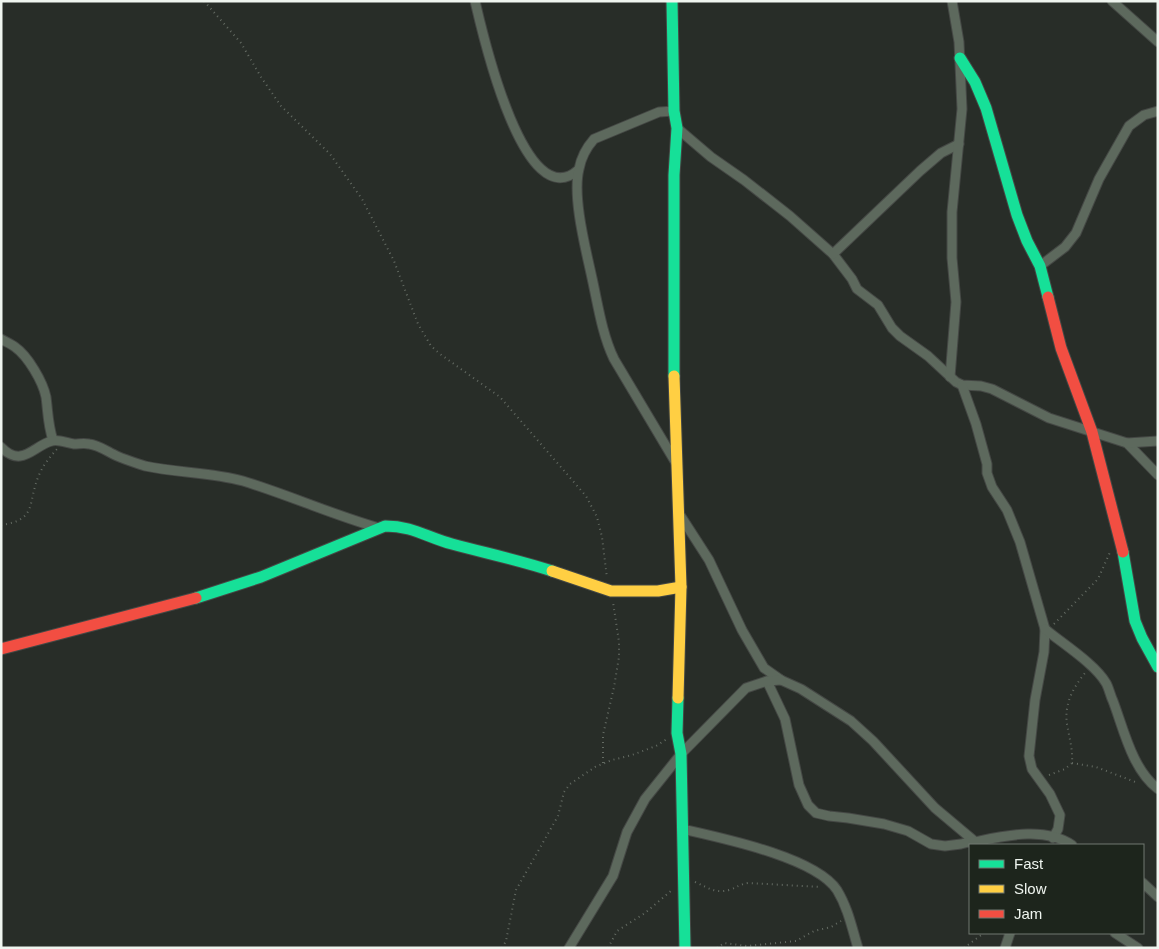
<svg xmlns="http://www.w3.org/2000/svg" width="1159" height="949" viewBox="0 0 1159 949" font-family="Arial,sans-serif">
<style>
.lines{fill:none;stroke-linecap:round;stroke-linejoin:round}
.street-casing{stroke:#454845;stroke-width:11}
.fast-casing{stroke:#454845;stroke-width:13}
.slow-casing{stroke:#454845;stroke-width:13}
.jam-casing{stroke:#454845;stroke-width:13}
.path{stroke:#646b63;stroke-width:2;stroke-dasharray:1 4;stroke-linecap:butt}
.street{stroke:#5d695d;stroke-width:9}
.fast{stroke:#16e098;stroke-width:11}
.slow{stroke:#ffcf43;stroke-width:11}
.jam{stroke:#f24e42;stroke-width:11}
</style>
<rect width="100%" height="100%" fill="#282d28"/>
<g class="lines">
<defs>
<g id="street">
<path d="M475 1C482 31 524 218 578 170"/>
<path d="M1112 1 1158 42"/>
<path d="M674 111 659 112 594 139C587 147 581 158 579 169 572 197 586 250 592 278 598 305 602 334 614 359L676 463"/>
<path d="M677 128 711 157 744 180 790 216 833 254 852 279 857 289 878 305 892 328 900 336 928 356 956 382 962 385 981 386 992 389 1049 418 1127 443 1158 475"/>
<path d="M833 254 920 171 941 153 959 144"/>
<path d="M1040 266 1065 247 1076 233 1099 179 1129 126 1144 115 1158 111"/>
<path d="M1 339C6 342 11 344 15 347 28 356 43 382 46 397 48 412 48 426 53 440"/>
<path d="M950 377 956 302 952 258V212L962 109 959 42 952 1"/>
<path d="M962 385 976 424 987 464V473L992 487 1007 510 1020 542 1045 629 1044 652 1035 700 1029 756 1032 769 1050 794 1060 815 1058 829 1053 838"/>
<path d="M1127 443 1158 441"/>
<path d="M1 447C22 469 34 445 52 441 58 439 67 443 74 444 79 444 84 443 89 444 99 445 108 452 117 456 126 460 136 463 145 466 177 473 211 472 243 481 289 495 333 515 379 528"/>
<path d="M680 515 709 560 742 630 764 668 781 680 801 689 851 721 873 741 935 808 979 845"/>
<path d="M1045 629C1063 644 1095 664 1106 683 1109 688 1110 695 1113 701 1124 730 1132 769 1158 789"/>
<path d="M767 681 785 719 799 785 808 805 816 813 829 816 848 818 884 824 908 831 931 844 945 846 961 844 973 841"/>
<path d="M682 829C721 838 815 857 837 890 848 908 852 928 858 948"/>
<path d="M974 842C1004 836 1045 826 1072 845"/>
<path d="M1143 883 1158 897"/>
<path d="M1115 933 1138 948"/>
<path d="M569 948 613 876 627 832 645 799 681 754 746 688 767 681 781 680"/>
<path d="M1005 948 1010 933"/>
</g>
<g id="fast">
<path d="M672 1 674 111 677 128 674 175V376"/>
<path d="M960 58 975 82 986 108 1017 215 1027 241 1040 266 1048 297"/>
<path d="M1123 552 1135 621 1142 638 1158 667"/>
<path d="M196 598 261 577 385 526C413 526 426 537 452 544 485 553 519 560 552 571"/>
<path d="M678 698 677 733 681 754 685 948"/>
</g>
<g id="slow">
<path d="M674 376 681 587 678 698"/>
<path d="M552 571 611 591H658L681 587"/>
</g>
<g id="jam">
<path d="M1048 297 1061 348 1092 432 1123 552"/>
<path d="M1 649 196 598"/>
</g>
</defs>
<!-- street casing -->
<use href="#street" class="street-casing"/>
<!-- fast casing -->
<use href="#fast" class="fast-casing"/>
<!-- slow casing -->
<use href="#slow" class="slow-casing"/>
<!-- jam casing -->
<use href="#jam" class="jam-casing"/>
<!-- path -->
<g class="path">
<path d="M204 1 241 43 261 77 281 106 330 154 362 199 394 261 418 324 431 346 440 354 500 397 586 496 597 517 602 537 607 578"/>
<path d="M1 525C38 520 27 503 39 475 43 465 50 457 57 449"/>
<path d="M1054 624 1098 579 1111 550"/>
<path d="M603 763V735L614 687 619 657V642L613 602"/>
<path d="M1072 763 1096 767 1138 783"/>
<path d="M1049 775 1065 769 1072 763C1073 749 1069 737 1067 724 1064 704 1073 688 1085 673"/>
<path d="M695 882C707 887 715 894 729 890 736 888 740 884 748 883L821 887"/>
<path d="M502 948 506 941 516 890 558 816 564 792 570 784 595 767 612 760 632 755 656 746 667 739"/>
<path d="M608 948 617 931 645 913 672 890"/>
<path d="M717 948 724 943 747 946 796 941 814 931 831 927 841 921"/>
<path d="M964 948 984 933"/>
</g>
<!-- street -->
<use href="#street" class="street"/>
<!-- fast -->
<use href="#fast" class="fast"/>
<!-- slow -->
<use href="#slow" class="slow"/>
<!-- jam -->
<use href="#jam" class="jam"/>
</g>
<!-- border -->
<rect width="1159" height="949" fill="none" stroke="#eff5ef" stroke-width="5"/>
<!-- legend -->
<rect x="969" y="844" width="175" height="90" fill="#1d251c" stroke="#717870"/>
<rect x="979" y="860" width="25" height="8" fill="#16e098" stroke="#717870"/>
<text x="1014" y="869" font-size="15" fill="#eff5ef">Fast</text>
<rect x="979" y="885" width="25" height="8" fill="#ffcf43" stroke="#717870"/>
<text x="1014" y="894" font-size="15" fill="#eff5ef">Slow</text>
<rect x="979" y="910" width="25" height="8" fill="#f24e42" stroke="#717870"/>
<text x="1014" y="919" font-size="15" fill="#eff5ef">Jam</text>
</svg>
